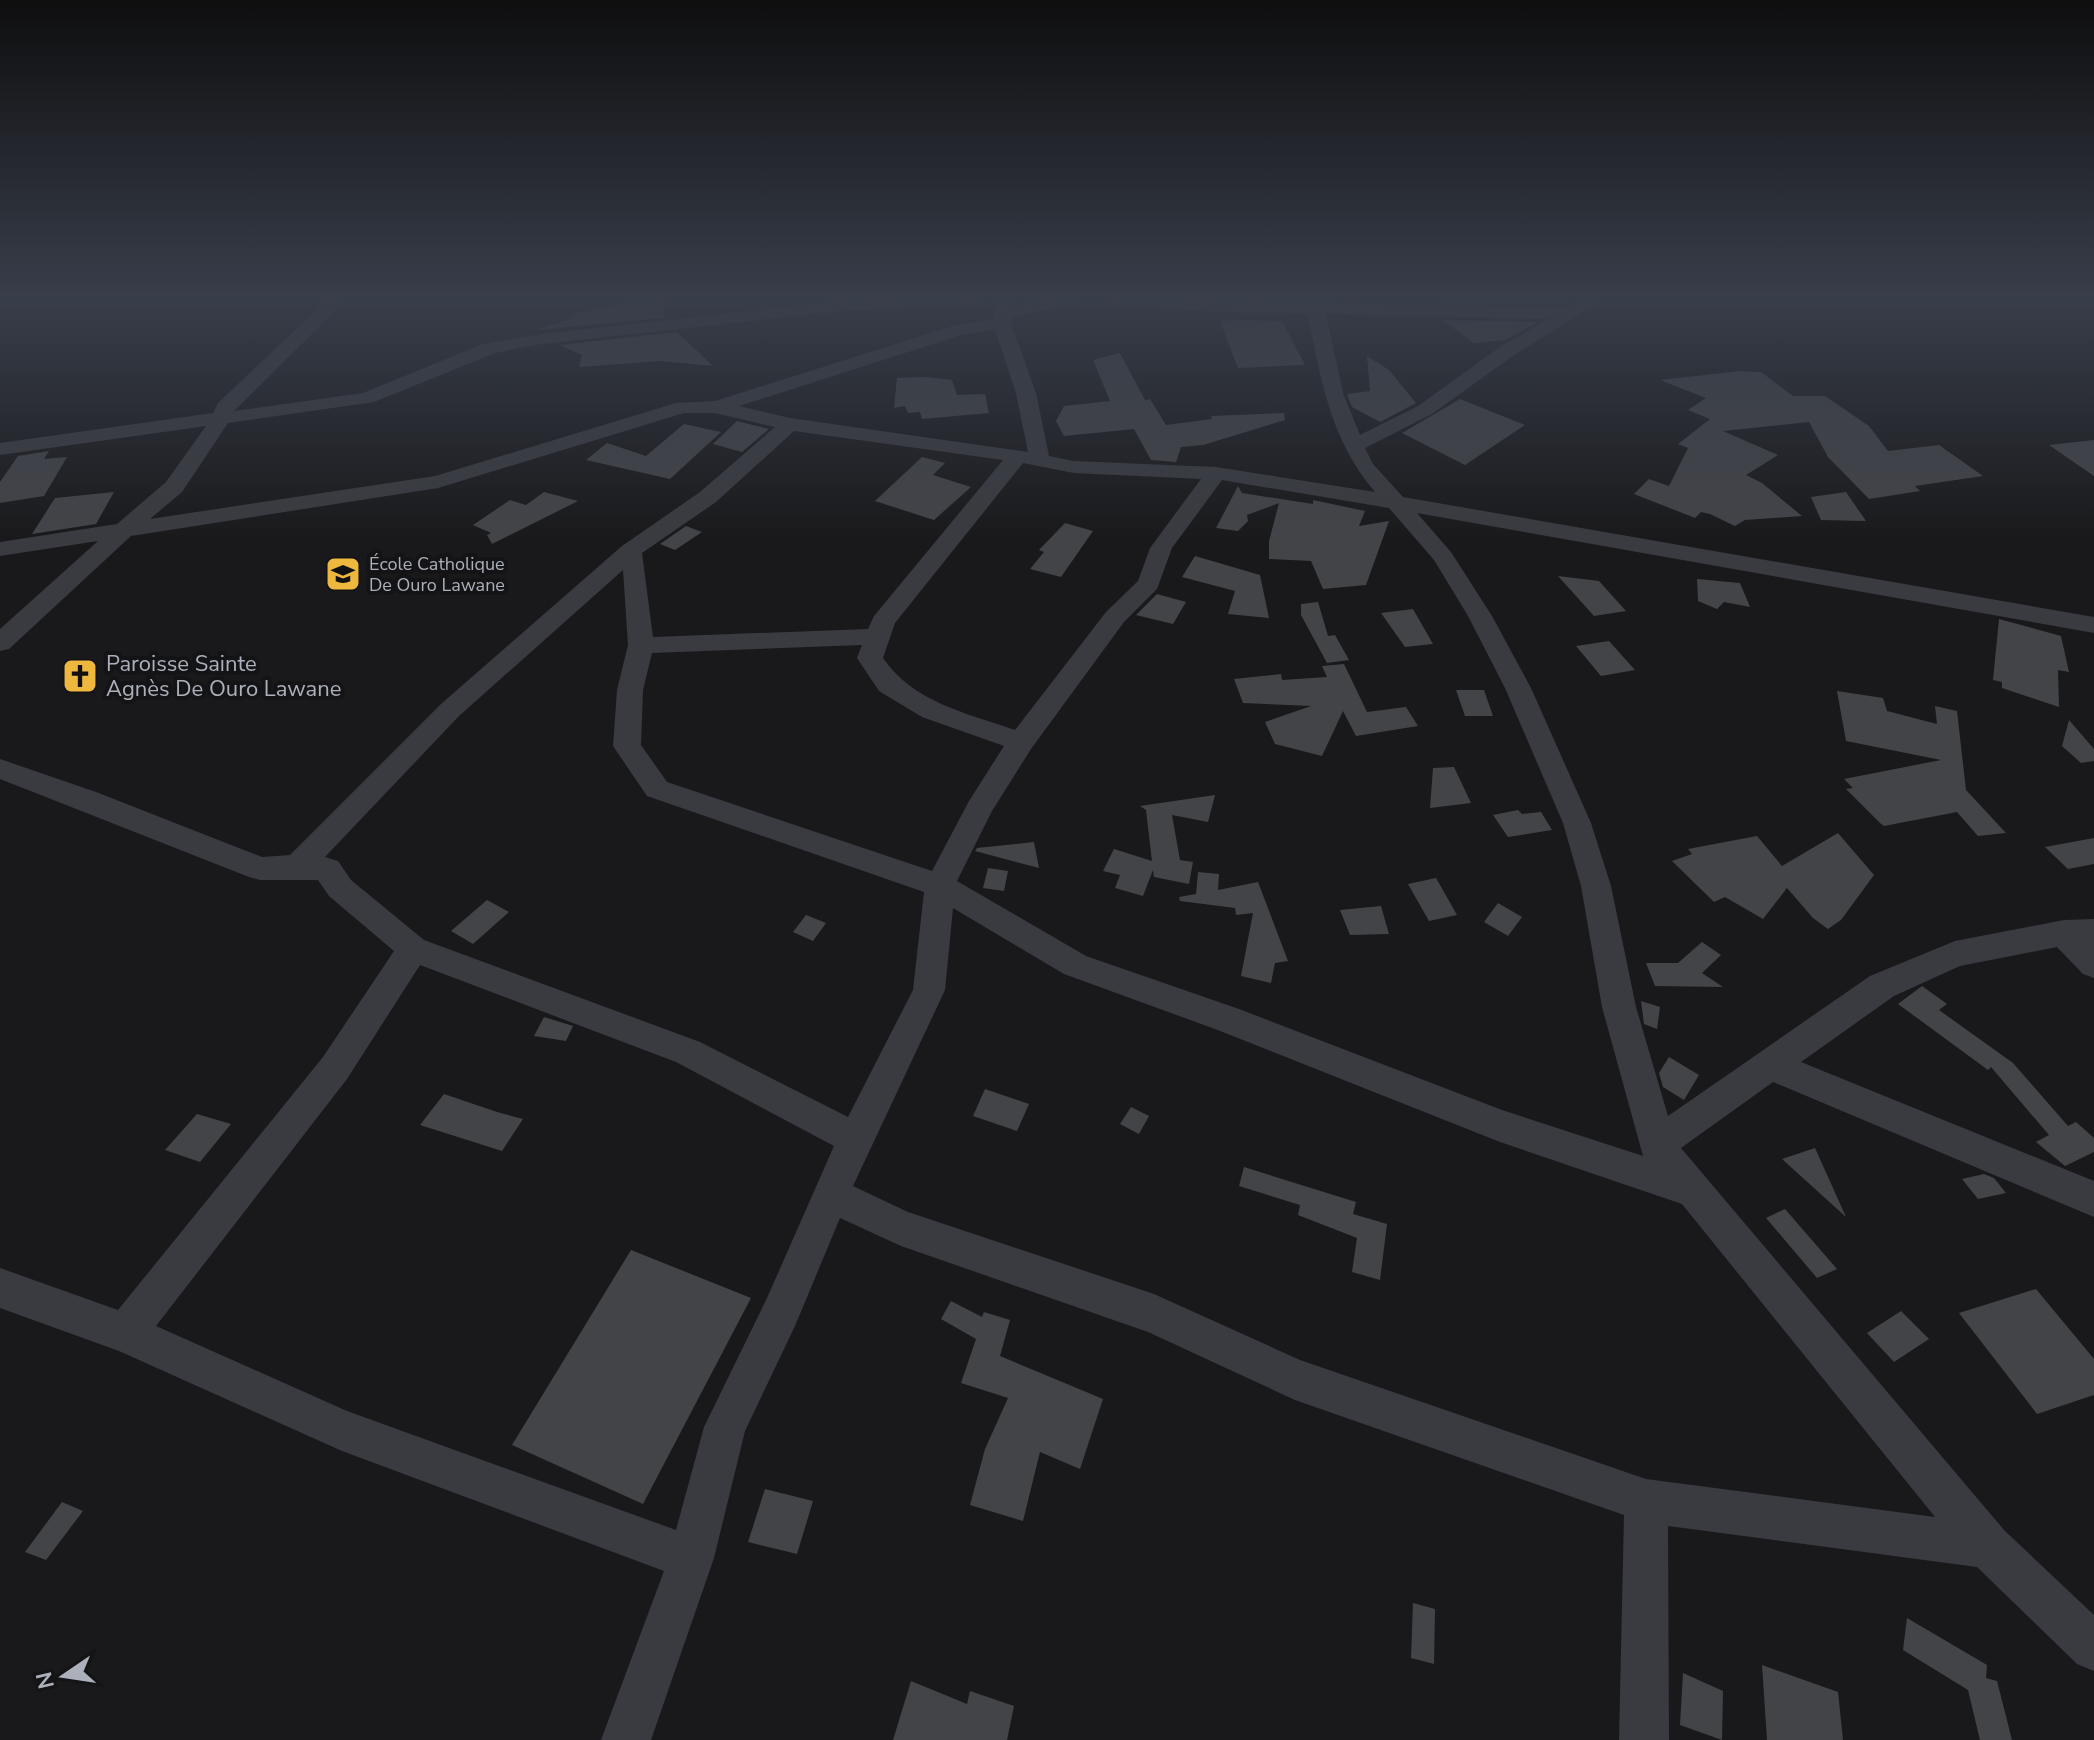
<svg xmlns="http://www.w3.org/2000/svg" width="2094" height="1740" viewBox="0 0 2094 1740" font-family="'Nunito Sans',sans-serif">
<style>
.building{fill:#434448}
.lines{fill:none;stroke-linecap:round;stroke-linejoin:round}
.minor{fill:#3a3b40;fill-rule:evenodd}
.labels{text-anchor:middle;stroke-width:8;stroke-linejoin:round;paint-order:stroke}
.far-poi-label{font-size:18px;fill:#abb0ba;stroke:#141416;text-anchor:start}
.poi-label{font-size:22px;fill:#abb0ba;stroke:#141416;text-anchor:start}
</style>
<rect width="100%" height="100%" fill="#19191b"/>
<!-- building -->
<g class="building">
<path d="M1438 298H1546L1567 304 1445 303Z"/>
<path d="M644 299 643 304 663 302 664 318 535 330 574 318 573 314Z"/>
<path d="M1236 320 1282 321 1305 365 1238 368 1220 321Z"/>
<path d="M1442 320 1538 322 1505 340 1474 343Z"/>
<path d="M677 332 713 366 660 361 579 367 582 355 560 345Z"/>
<path d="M1120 353 1145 400 1150 399 1166 425 1212 419 1211 416 1284 413 1285 420 1203 445 1181 447 1176 462 1151 460 1134 429 1064 436 1056 421 1064 406 1110 401 1093 360Z"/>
<path d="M1367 356 1389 370 1416 403 1380 422 1352 407 1347 394 1370 391Z"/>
<path d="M1741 371 1761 372 1793 396H1825L1869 426 1888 451 1939 445 1983 476 1915 486 1920 491 1869 499 1828 457 1809 422 1723 431 1778 455 1746 475 1762 483 1802 516 1745 520 1735 526 1710 514 1701 512 1695 518 1634 494 1649 479 1669 486 1688 448 1678 444 1710 419 1688 410 1706 398 1660 380Z"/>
<path d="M924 377 952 380 957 395 985 394 989 413 922 419 920 412 908 413 905 406 894 408 897 378Z"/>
<path d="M1460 399 1525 425 1465 465 1402 433Z"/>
<path d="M737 421 769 429 742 452 713 444Z"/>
<path d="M684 424 721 432 670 479 586 460 607 443 646 456Z"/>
<path d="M2094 440V476L2049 445Z"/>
<path d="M49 451 44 459 67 457 44 496 0 503V482L18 456Z"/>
<path d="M922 457 945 463 933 475 971 487 934 520 875 501Z"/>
<path d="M1238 486 1242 493 1313 504V500L1365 511 1359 526 1389 521 1366 585 1323 589 1311 561 1269 559V541L1279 503 1247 515 1248 521 1238 531 1216 528Z"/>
<path d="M114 492 96 524 32 534 55 498Z"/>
<path d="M544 492 578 501 492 544 487 535 491 533 473 525 510 500 526 505Z"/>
<path d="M1846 492 1866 521 1821 520 1811 497Z"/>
<path d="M1065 523 1093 531 1061 577 1030 569 1044 552 1039 550Z"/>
<path d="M686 526 702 532 675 550 660 544Z"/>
<path d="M1195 556 1260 575 1269 618 1228 614 1235 591 1182 577Z"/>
<path d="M1558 576 1599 581 1626 611 1594 616Z"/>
<path d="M1697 579 1740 583 1750 607 1724 602 1717 609 1698 601Z"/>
<path d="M1157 594 1186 602 1173 624 1136 615Z"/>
<path d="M1318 602 1328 636 1335 635 1349 660 1327 663 1301 615V604Z"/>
<path d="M1413 609 1433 644 1405 647 1381 613Z"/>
<path d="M1999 619 2061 636 2069 672 2058 670 2059 707 2002 688V682L1993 680Z"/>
<path d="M1609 641 1635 670 1601 676 1576 646Z"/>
<path d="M1344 664 1367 712 1406 707 1418 726 1356 736 1343 711 1322 756 1275 744 1265 722 1311 706 1243 703 1234 679 1281 674 1282 680 1327 677 1322 666Z"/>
<path d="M1456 690H1484L1493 716H1465Z"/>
<path d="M1837 691 1883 698 1887 711 1937 724 1935 706 1957 711 1966 790 2006 833 1978 836 1957 812 1884 826 1880 823 1846 789 1853 788 1844 779 1941 760 1846 741Z"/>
<path d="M2069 720 2094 749V761L2081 763 2062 746Z"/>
<path d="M1454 767 1471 803 1430 808 1433 768Z"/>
<path d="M1215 795 1208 822 1172 815 1180 860 1193 862 1189 884 1154 877 1153 870 1143 896 1115 888 1120 875 1103 871 1114 849 1152 861 1146 810 1140 806Z"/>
<path d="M1518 810 1522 814 1541 812 1552 830 1508 837 1493 815Z"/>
<path d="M1838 833 1874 875 1841 920 1828 929 1813 918 1787 888 1763 919 1725 897 1714 902 1672 861 1692 854 1688 849 1757 836 1782 866Z"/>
<path d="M2094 838V864L2068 869 2045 847Z"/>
<path d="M1034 842 1039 868 975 851 977 848Z"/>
<path d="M988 868 1008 871 1004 891 983 888Z"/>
<path d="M1198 872 1219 874 1218 890 1258 882 1288 961 1275 963 1271 983 1241 976 1253 913 1236 915 1235 908 1180 901 1179 897 1196 894Z"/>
<path d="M1436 878 1457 915 1429 921 1408 884Z"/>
<path d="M487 900 509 912 473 944 451 931Z"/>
<path d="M1498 903 1522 917 1508 936 1484 922Z"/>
<path d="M1381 906 1389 934 1350 935 1340 910Z"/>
<path d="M806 915 826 923 813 941 793 932Z"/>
<path d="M1702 942 1721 955 1702 973 1723 987 1655 986 1646 963H1678Z"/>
<path d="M1922 986 1947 1004 1939 1010 2013 1063 2068 1126 2076 1122 2094 1138V1152L2065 1166 2036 1142 2049 1135 1991 1067 1988 1070 1898 1004Z"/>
<path d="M1641 1001 1660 1007 1657 1029 1644 1024Z"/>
<path d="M544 1017 573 1026 566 1041 534 1036Z"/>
<path d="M1669 1057 1699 1075 1684 1100 1663 1087 1659 1073Z"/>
<path d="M985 1089 1029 1104 1017 1131 973 1116Z"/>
<path d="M444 1094 497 1112 523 1119 502 1151 420 1125Z"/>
<path d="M1131 1107 1149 1116 1139 1134 1120 1124Z"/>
<path d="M197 1114 231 1124 200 1162 165 1150Z"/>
<path d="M1815 1148 1846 1217 1782 1159Z"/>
<path d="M1244 1167 1356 1202 1353 1214 1387 1224 1380 1280 1352 1272 1357 1238 1298 1215 1300 1205 1239 1186Z"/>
<path d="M1984 1174 1994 1178 2006 1193 1978 1199 1962 1179Z"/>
<path d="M1785 1209 1837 1269 1817 1278 1766 1218Z"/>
<path d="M631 1250 751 1298 643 1504 512 1445Z"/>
<path d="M2036 1289 2094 1359V1395L2037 1414 1959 1313Z"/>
<path d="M951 1301 982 1317 984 1312 1010 1320 1000 1356 1103 1399 1080 1469 1040 1452 1023 1521 970 1505 985 1449 1008 1398 961 1383 976 1339 941 1319Z"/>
<path d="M1901 1311 1929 1339 1894 1362 1867 1333Z"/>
<path d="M765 1489 813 1501 797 1554 748 1542Z"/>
<path d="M62 1502 83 1511 46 1560 25 1552Z"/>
<path d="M1413 1603 1435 1609 1434 1664 1411 1658Z"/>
<path d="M1907 1618 1987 1665 1986 1678 1997 1681 2012 1740H1980L1968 1690 1903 1650Z"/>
<path d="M1762 1665 1838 1692 1843 1740H1767Z"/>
<path d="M1683 1673 1723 1691 1722 1740 1680 1725Z"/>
<path d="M911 1681 967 1704 970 1691 1014 1706 1007 1740H893Z"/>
</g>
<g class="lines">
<!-- minor -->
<path class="minor" d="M329 298H348L234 411 363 393 483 344 534 335 842 301 991 298 982 303 842 311 534 345 495 353 374 402 228 423 182 492 150 519 435 476 676 403 715 401 952 326 993 319 997 300H1009L1012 307 1051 298H1079L1076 302 1011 318V323L1036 393 1049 456 1074 461 1216 467 1375 492C1331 441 1320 378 1308 314L1205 311 1113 303 1105 298 1306 303V298H1322L1324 303 1566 309 1585 298H1605L1514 355 1432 414 1365 448 1373 464 1403 497 2094 617V633L1417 513 1451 552 1492 616 1531 688 1591 823 1611 886 1636 1007 1668 1116 1870 976 1955 941 2064 920 2094 919V978L2083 974 2057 947 1960 966 1894 996 1801 1062 2094 1181V1217L1773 1082 1681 1148 2004 1530 2094 1615V1671L2077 1664 1977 1567 1668 1526 1669 1740H1619L1624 1515 1295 1400 1148 1332 901 1246 840 1218 795 1326 745 1431 714 1558 651 1740H601L664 1571 342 1451 119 1351 0 1308V1268L118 1310 323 1057 394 951 329 896 318 880H260L249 877 0 779V759L96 792 262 857 290 855 441 704 622 546 700 492 775 427 715 413H684L438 488 131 536 9 649 0 651V629L98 541 0 556V542L117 524 166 482 206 426 0 455V443L213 413 218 403ZM1326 314 1549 319 1500 347 1418 406 1360 435 1343 393ZM995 329 1016 393 1028 452 790 418 739 406 961 335ZM794 431 1003 460 874 616 868 629 653 637 642 553 716 502ZM1023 463 1074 473 1201 479 1150 548 1138 581 1106 612 1015 730C966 713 913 702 883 658L895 623ZM1222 480 1389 508 1434 560 1468 616 1505 688 1563 823 1581 886 1602 1007 1643 1156 1502 1110 1239 1009 1086 956 957 881 992 811 1031 749 1124 622 1157 589 1172 548ZM623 570 628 645 617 690 613 746 647 796 924 892 913 990 848 1117 700 1042 424 940 351 880 338 861 325 857 459 716ZM862 645 857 658 879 691 922 717 1004 746 969 801 932 871 667 782 641 745 643 690 652 653ZM953 908 1064 974 1215 1029 1500 1142 1682 1204 1935 1517 1646 1479 1300 1360 1154 1294 908 1212 853 1186 945 990ZM420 965 676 1062 834 1146 767 1298 704 1427 676 1530 347 1411 156 1326 347 1079Z"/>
</g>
<!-- sky -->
<linearGradient id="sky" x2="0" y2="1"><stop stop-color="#0e0e0f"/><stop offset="0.55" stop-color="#383e4a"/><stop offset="1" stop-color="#383e4a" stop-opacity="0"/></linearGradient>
<rect width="2094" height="541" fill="url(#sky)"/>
<!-- icons -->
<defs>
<symbol id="school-square" viewBox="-11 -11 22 22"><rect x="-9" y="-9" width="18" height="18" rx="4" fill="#eeb83e" stroke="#141416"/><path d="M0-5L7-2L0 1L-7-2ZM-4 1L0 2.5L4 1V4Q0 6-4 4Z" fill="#111"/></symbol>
<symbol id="church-square" viewBox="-11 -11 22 22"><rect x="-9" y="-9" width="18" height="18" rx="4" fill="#eeb83e" stroke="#141416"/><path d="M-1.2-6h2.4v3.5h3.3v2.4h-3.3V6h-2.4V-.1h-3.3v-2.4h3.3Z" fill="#111"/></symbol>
</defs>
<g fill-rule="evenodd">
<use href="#school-square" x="323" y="554" width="40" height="40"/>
<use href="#church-square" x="60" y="656" width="40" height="40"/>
</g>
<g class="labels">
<!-- far-poi labels -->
<g class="far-poi-label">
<text x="369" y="570">École Catholique<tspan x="369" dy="21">De Ouro Lawane</tspan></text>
</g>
<!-- poi labels -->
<g class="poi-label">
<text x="106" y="671">Paroisse Sainte<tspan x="106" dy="25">Agnès De Ouro Lawane</tspan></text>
</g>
</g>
<!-- north arrow -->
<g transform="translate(64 1676) rotate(257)" stroke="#141416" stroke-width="6" paint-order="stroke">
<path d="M0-6L14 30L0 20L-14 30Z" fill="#abb0ba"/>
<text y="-12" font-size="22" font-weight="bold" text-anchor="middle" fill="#abb0ba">N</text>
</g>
</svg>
